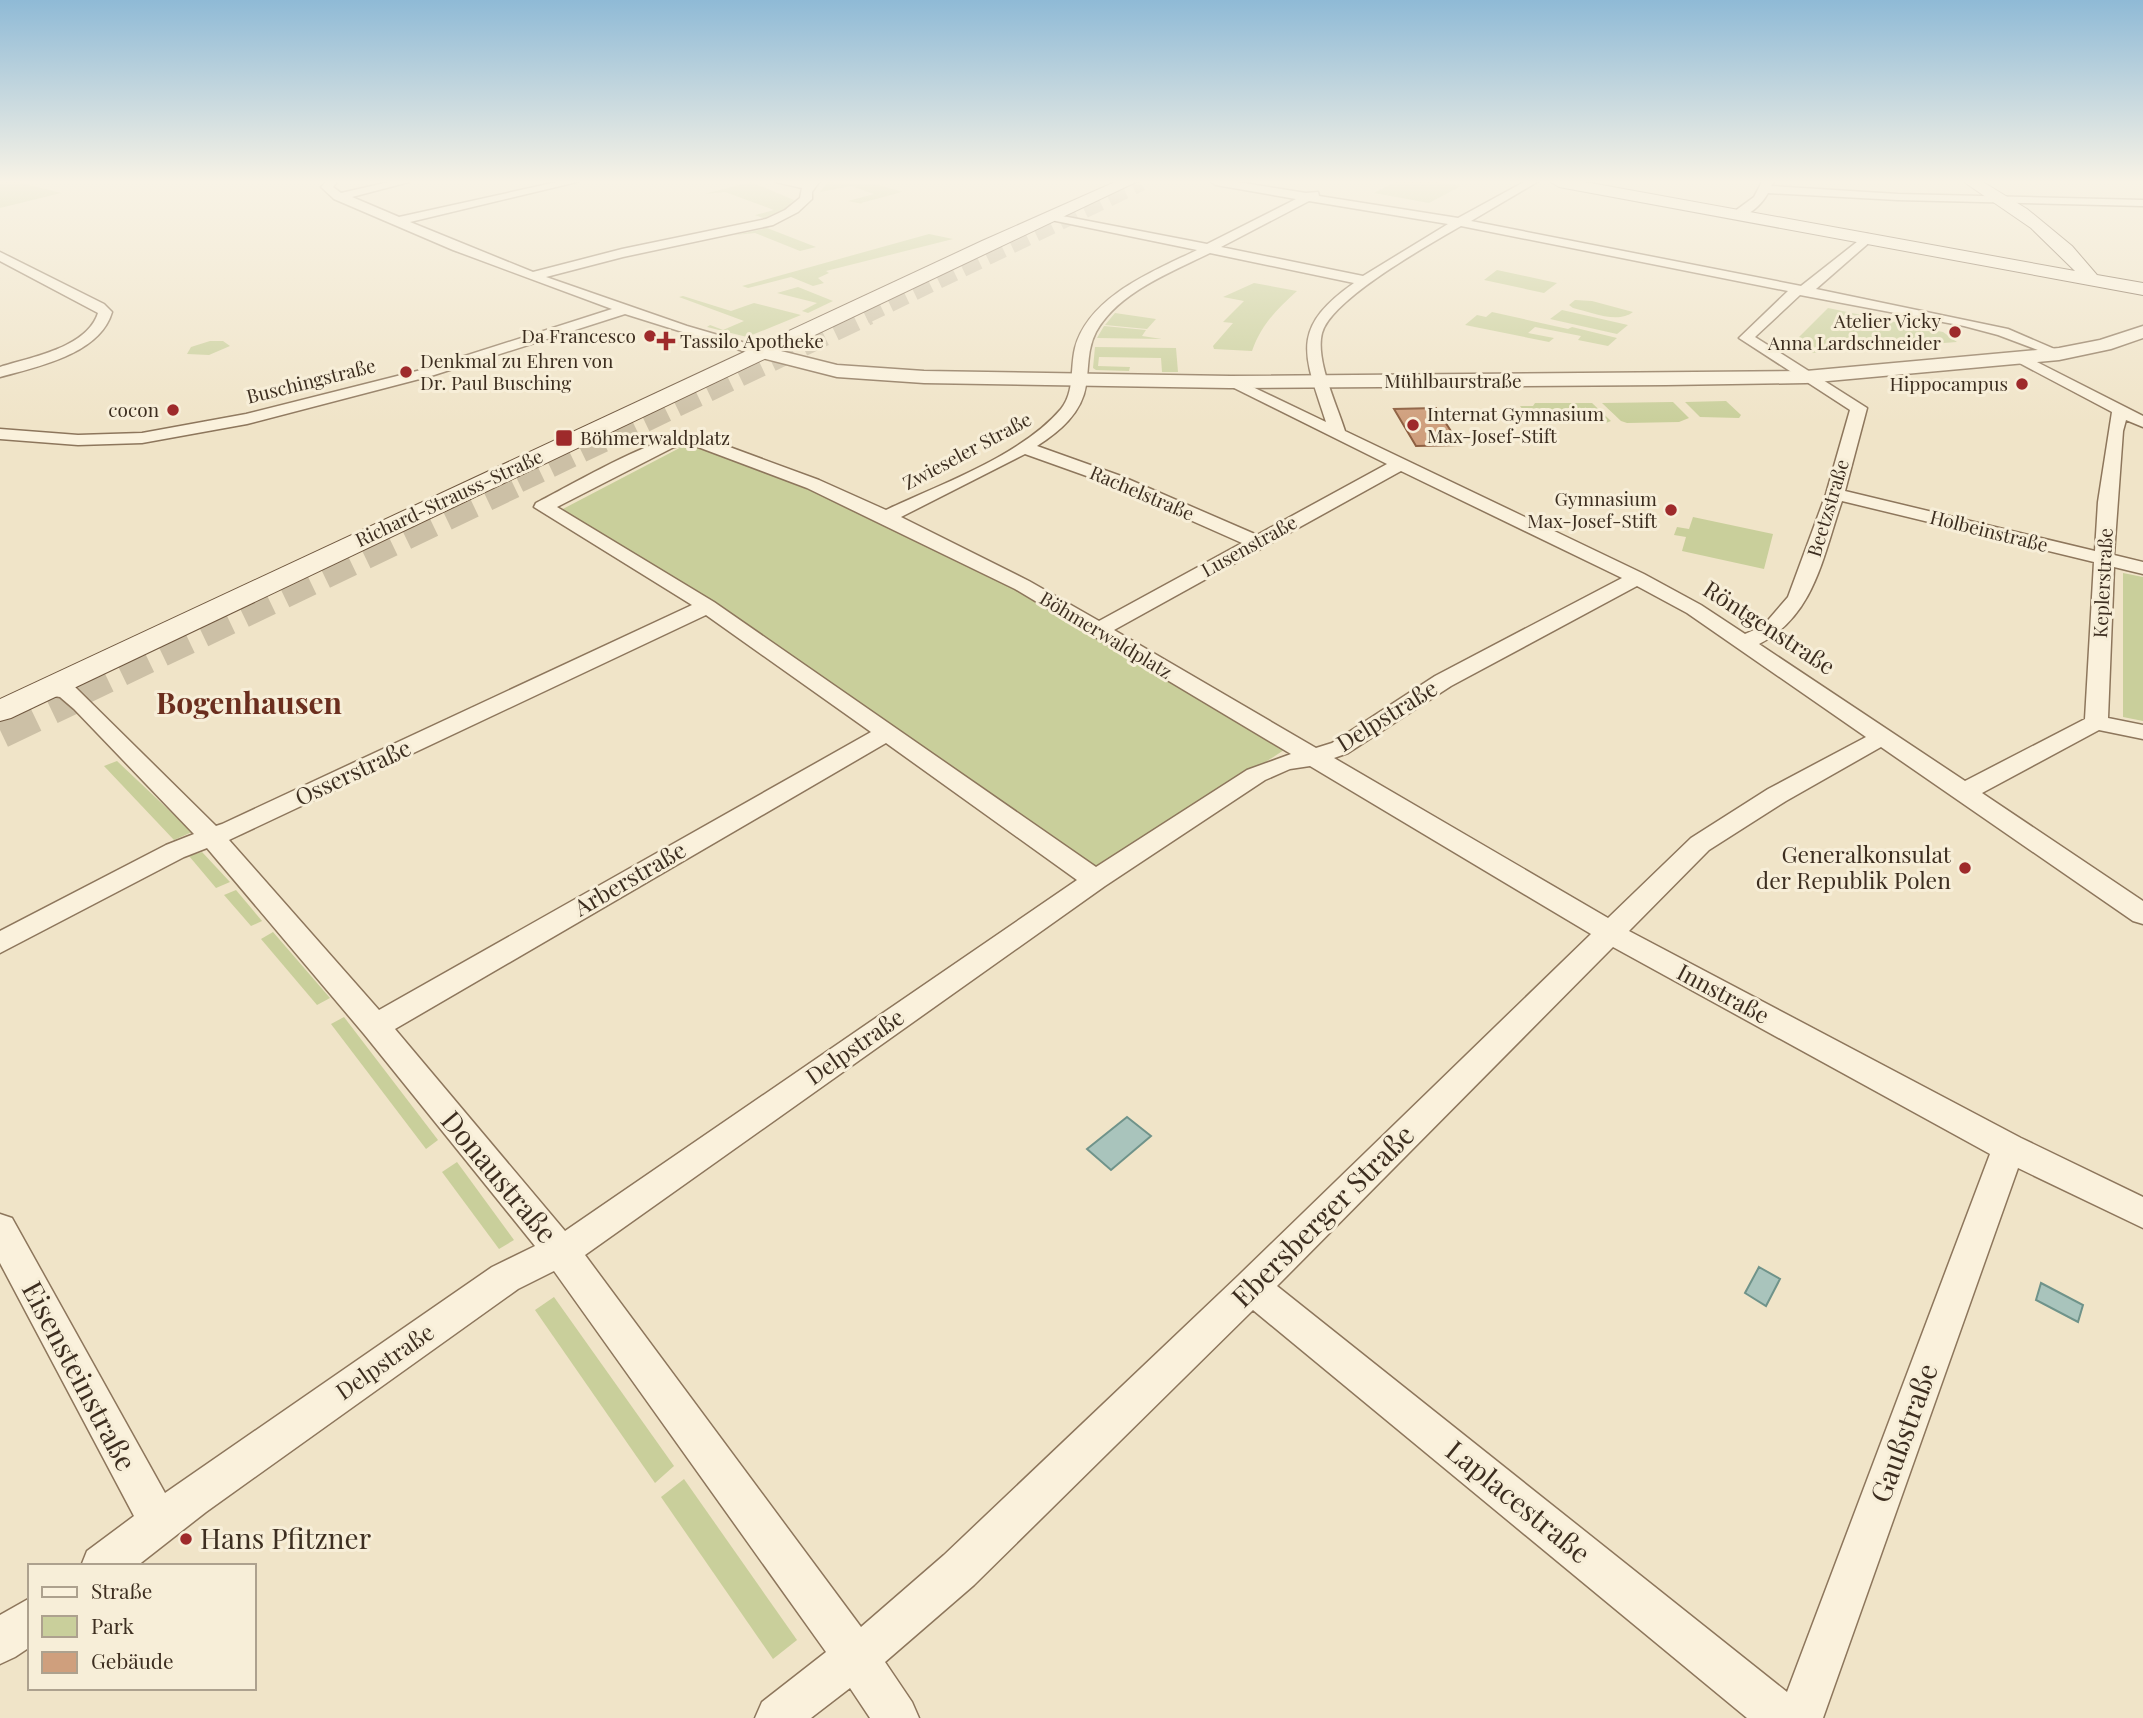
<svg xmlns="http://www.w3.org/2000/svg" width="2143" height="1718" viewBox="0 0 2143 1718" font-family="'Playfair Display',serif">
<style>
.green{fill:#c9cf9b}
.water{fill:#a9c4bc;stroke:#6f938a;stroke-width:2}
.building{fill:#cf9f7d;stroke:#8d5f41;stroke-width:2}
.lines{fill:none;stroke-linecap:round;stroke-linejoin:round}
.trunk-tunnel-far3{stroke:#ccc0a6;stroke-width:18;stroke-dasharray:18 9;stroke-linecap:butt}
.trunk-tunnel-far2{stroke:#ccc0a6;stroke-width:24;stroke-dasharray:24 11;stroke-linecap:butt}
.trunk-tunnel-far1{stroke:#ccc0a6;stroke-width:30;stroke-dasharray:30 15;stroke-linecap:butt}
.trunk-tunnel{stroke:#ccc0a6;stroke-width:37;stroke-dasharray:37 18;stroke-linecap:butt}
.minor-casing{stroke:#8d765c;stroke-width:3}
.tertiary-casing{stroke:#8d765c;stroke-width:3}
.secondary-casing{stroke:#6f573f;stroke-width:2}
.minor{fill:#faf1dc;fill-rule:evenodd}
.tertiary{fill:#faf1dc;fill-rule:evenodd}
.secondary{fill:#faf1dc;fill-rule:evenodd}
.poi-dot{fill:#9e2a2b;stroke:#f7eed8;stroke-width:2.5}
.labels{text-anchor:middle;stroke-width:6;stroke-linejoin:round;paint-order:stroke}
.far-poi-label{font-size:19px;fill:#3d2e20;stroke:#f7eed8;text-anchor:end}
.far-street-label{font-size:19px;fill:#3d2e20;stroke:#f7eed8}
.street-label{font-size:23px;fill:#3d2e20;stroke:#f7eed8}
.poi-label{font-size:23px;fill:#3d2e20;stroke:#f7eed8;text-anchor:end}
.near-street-label{font-size:28px;fill:#3d2e20;stroke:#f7eed8}
.near-poi-label{font-size:28px;fill:#3d2e20;stroke:#f7eed8;text-anchor:start}
.district-label{font-size:30px;font-weight:bold;fill:#6b2e1e;stroke:#f7eed8}
</style>
<rect width="100%" height="100%" fill="#f0e4c8"/>
<!-- green -->
<g class="green">
<path d="M0 182H18L61 193 0 208Z"/>
<path d="M751 182 794 200 785 210 765 219 755 215 774 210 725 192 704 194Z"/>
<path d="M828 182 880 185 902 192 861 203 863 204 848 201 874 194 851 186 820 192Z"/>
<path d="M1395 182H1439L1461 186 1429 203 1374 193Z"/>
<path d="M767 228 816 247 800 251 755 233 735 235Z"/>
<path d="M929 234 953 239 826 271 829 273 818 278 824 283 813 286 791 277 748 288 742 286Z"/>
<path d="M1497 270 1557 283 1544 293 1484 280Z"/>
<path d="M1254 283 1297 291C1276 310 1261 325 1252 351L1214 349 1213 346 1233 323 1223 322 1244 301 1223 297Z"/>
<path d="M798 287 833 301 808 313 802 311 817 303 777 293Z"/>
<path d="M683 296 731 311 754 303 801 315 747 337 707 327 710 325 723 330 744 321 679 297Z"/>
<path d="M1575 300 1592 301 1633 312C1618 324 1590 312 1573 308L1569 305Z"/>
<path d="M1828 308 1943 332 1957 342 1812 353 1795 341Z"/>
<path d="M1562 310 1628 325 1617 334 1550 319Z"/>
<path d="M1492 312 1568 329 1572 327 1617 338 1608 346 1578 340 1581 336 1535 327 1528 333 1554 338 1549 342 1465 325 1477 315 1486 317Z"/>
<path d="M1115 313 1156 319 1147 329 1105 325Z"/>
<path d="M1104 326 1146 330 1142 336 1162 339 1097 338Z"/>
<path d="M210 341H223L230 346 209 355 187 354 191 347Z"/>
<path d="M1095 347 1176 348 1178 372H1162L1161 358 1099 357 1098 366 1130 367 1129 371 1096 370 1093 368Z"/>
<path d="M1726 401 1741 415 1739 418 1700 417 1685 402Z"/>
<path d="M1673 402 1689 418 1679 422 1627 423 1621 421 1602 403Z"/>
<path d="M1535 403H1592L1611 421 1606 423 1533 424 1520 406H1533Z"/>
<path d="M691 442C756 466 822 489 884 519 1022 588 1154 670 1287 748L1096 873 559 511Z"/>
<path d="M1693 517 1773 534 1764 569 1682 551 1686 537 1674 535 1677 527 1689 529Z"/>
<path d="M2123 573 2143 577V721L2123 717Z"/>
<path d="M117 761 192 832 174 840 104 766Z"/>
<path d="M202 852 230 882 216 888 189 856Z"/>
<path d="M236 890 262 921 251 926 224 895Z"/>
<path d="M273 932 330 998 317 1005 261 939Z"/>
<path d="M344 1017 438 1140 426 1149 331 1024Z"/>
<path d="M457 1162 514 1240 499 1249 442 1172Z"/>
<path d="M554 1297 674 1466 655 1483 535 1310Z"/>
<path d="M684 1479 797 1640 773 1659 661 1497Z"/>
</g>
<!-- water -->
<g class="water">
<path d="M1127 1117 1151 1136 1111 1170 1087 1149Z"/>
<path d="M1759 1267 1780 1279 1766 1306 1745 1293Z"/>
<path d="M2041 1283 2083 1305 2078 1322 2036 1300Z"/>
</g>
<!-- building -->
<path class="building" d="M1436 408 1460 445 1416 446 1394 409Z"/>
<g class="lines">
<!-- trunk-tunnel-far3 -->
<path class="trunk-tunnel-far3" d="M865 315 1141 182"/>
<!-- trunk-tunnel-far2 -->
<path class="trunk-tunnel-far2" d="M518 481 868 313"/>
<!-- trunk-tunnel-far1 -->
<path class="trunk-tunnel-far1" d="M80 691 522 479"/>
<!-- trunk-tunnel -->
<path class="trunk-tunnel" d="M0 730 84 690"/>
<defs>
<g id="minor">
<path d="M326 182H337L333 187 341 193 389 182H409L352 197 399 217 557 182H577L410 222 533 272 622 249 766 219 785 210 800 198 802 188 776 182H819L812 192V199L798 212 773 225 623 257 546 277 687 326 766 349 768 352 766 355H756L625 314 431 376 247 424 142 443 78 445 0 439V429L78 435 142 433 246 414 421 370 612 309 453 250 334 199 321 187Z"/>
<path d="M1211 182H1237L1306 193 1318 192 1319 196 1458 218 1524 182H1537L1471 221 1801 286 1867 234 1871 235V241L1816 289 2008 329 2066 354 2059 358 1998 335 1964 326 1800 295 1755 337 1867 408 1845 491 2095 551 2098 502 2112 412 2010 358 2018 353 2023 355 2143 416V427L2126 420 2123 431 2114 555 2143 562V574L2114 567 2108 718 2143 725V739L2099 730 1982 793 2143 901V924L2133 921 1881 747 1786 801 1709 850 1629 931 2021 1138 2143 1197V1228L2018 1168 1823 1718H1747L1253 1310 974 1585 885 1662 912 1702 919 1718H870L850 1688 811 1718H755L762 1702 826 1652 554 1271 518 1289 206 1512 137 1566H81L87 1551 134 1516 0 1263V1214L12 1218 165 1493 492 1267 535 1246 364 1034 207 848 184 857 0 953V931L166 845 194 834 74 709 60 697 38 694 35 689 38 684 46 682 74 686 216 826 222 824 692 605 534 507 536 503C568 487 667 428 697 435L819 480 886 510C941 484 1021 456 1061 409 1075 392 1070 368 1075 348 1089 296 1154 271 1197 250L1051 220 1047 219V213L1207 244 1296 199 1216 185ZM1309 201 1448 224 1363 276 1221 247ZM1461 226 1788 291 1739 338 1850 410 1826 494 1788 597 1763 626 1745 634 1701 605 1644 574 1345 431C1337 405 1315 360 1322 333 1331 299 1430 244 1461 226ZM1210 253 1354 283C1289 329 1304 354 1326 422L1236 379 1230 377 1222 382 1387 464 1257 535 1121 476 1037 446C1059 432 1082 413 1086 385 1089 367 1087 349 1096 332 1118 292 1172 272 1210 253ZM690 444 807 488 1015 589 1291 754 1247 770 1096 867 714 602 557 507 674 447ZM1025 454 1109 484 1242 543 1099 621 1029 581 901 517ZM1401 471 1622 578 1435 676 1332 743 1316 748 1114 630ZM1842 501 2094 562 2085 719 1965 781 1759 644C1815 616 1823 555 1842 501ZM1637 586 1687 613 1866 737 1768 789 1691 838 1608 918 1334 758 1348 753 1451 686ZM706 615 871 732 379 1010 229 840ZM886 743 1077 880 565 1231 395 1029ZM1310 766 1591 934 1239 1275 944 1555 861 1627 585 1255 1105 886 1265 780 1290 769ZM1613 947 1990 1154 1787 1692 1277 1286Z"/>
<path d="M1762 182H1774L1771 186 1898 194 2143 200V206L1898 200 1768 193C1762 204 1748 218 1735 217V211L1754 197Z"/>
<path d="M0 252 104 304 112 312C100 354 37 367 0 377V367C31 357 87 348 98 313L0 261Z"/>
<path d="M30 1598V1647L15 1657 0 1664V1615Z"/>
</g>
<path id="tertiary" d="M2143 326V338L2111 349 2059 360 1806 383 1666 385 1230 388 924 383 837 377 754 356 752 352 761 346 837 365 924 371 1230 376 1806 371 2059 348 2100 340Z"/>
<g id="secondary">
<path d="M1115 182H1136L11 718 0 721V699L982 241Z"/>
<path d="M1551 182H1585L2075 271 2031 228 1964 182H1983L2027 209 2072 246 2097 275 2143 283V295L1559 187Z"/>
</g>
</defs>
<!-- minor casing -->
<use href="#minor" class="minor-casing"/>
<!-- tertiary casing -->
<use href="#tertiary" class="tertiary-casing"/>
<!-- secondary casing -->
<use href="#secondary" class="secondary-casing"/>
<!-- minor -->
<use href="#minor" class="minor"/>
<!-- tertiary -->
<use href="#tertiary" class="tertiary"/>
<!-- secondary -->
<use href="#secondary" class="secondary"/>
</g>
<!-- sky -->
<linearGradient id="sky" x2="0" y2="1"><stop stop-color="#8fbad6"/><stop offset="0.43" stop-color="#f8f3e6"/><stop offset="1" stop-color="#f8f3e6" stop-opacity="0"/></linearGradient>
<rect width="2143" height="423" fill="url(#sky)"/>
<!-- markers -->
<g class="poi-dot">
<circle cx="1955" cy="332" r="7"/>
<circle cx="650" cy="336" r="7"/>
<path d="M662.5 330.5h7v7h7v7h-7v7h-7v-7h-7v-7h7z"/>
<circle cx="406" cy="372" r="7"/>
<circle cx="2022" cy="384" r="7"/>
<circle cx="173" cy="410" r="7"/>
<circle cx="1413" cy="425" r="7"/>
<rect x="555" y="429" width="18" height="18" rx="3.5"/>
<circle cx="1671" cy="510" r="7"/>
<circle cx="1965" cy="868" r="7"/>
<circle cx="186" cy="1539" r="7"/>
</g>
<g class="labels">
<!-- far-poi labels -->
<g class="far-poi-label">
<text x="1941" y="328">Atelier Vicky<tspan x="1941" dy="22">Anna Lardschneider</tspan></text>
<text x="636" y="343">Da Francesco</text>
<text x="680" y="348" text-anchor="start">Tassilo Apotheke</text>
<text x="420" y="368" text-anchor="start">Denkmal zu Ehren von<tspan x="420" dy="22">Dr. Paul Busching</tspan></text>
<text x="2008" y="391">Hippocampus</text>
<text x="159" y="417">cocon</text>
<text x="1427" y="421" text-anchor="start">Internat Gymnasium<tspan x="1427" dy="22">Max-Josef-Stift</tspan></text>
<text x="580" y="445" text-anchor="start">Böhmerwaldplatz</text>
<text x="1657" y="506">Gymnasium<tspan x="1657" dy="22">Max-Josef-Stift</tspan></text>
</g>
<!-- far-street labels -->
<g class="far-street-label">
<text transform="translate(311 381) rotate(-14)" y="7">Buschingstraße</text>
<text x="1453" y="388">Mühlbaurstraße</text>
<text transform="translate(967 451) rotate(-28)" y="7">Zwieseler Straße</text>
<text transform="translate(1142 493) rotate(23)" y="7">Rachelstraße</text>
<text transform="translate(449 498) rotate(-25)" y="7">Richard-Strauss-Straße</text>
<text transform="translate(1828 508) rotate(-73)" y="7">Beetzstraße</text>
<text transform="translate(1989 531) rotate(14)" y="7">Holbeinstraße</text>
<text transform="translate(1249 546) rotate(-29)" y="7">Lusenstraße</text>
<text transform="translate(2103 583) rotate(-87)" y="7">Keplerstraße</text>
<text transform="translate(1106 635) rotate(31)" y="7">Böhmerwaldplatz</text>
</g>
<!-- street labels -->
<g class="street-label">
<text transform="translate(1769 628) rotate(33)" y="8">Röntgenstraße</text>
<text transform="translate(1387 716) rotate(-32)" y="8">Delpstraße</text>
<text transform="translate(353 773) rotate(-25)" y="8">Osserstraße</text>
<text transform="translate(630 879) rotate(-30)" y="8">Arberstraße</text>
<text transform="translate(1723 994) rotate(28)" y="8">Innstraße</text>
<text transform="translate(855 1047) rotate(-35)" y="8">Delpstraße</text>
<text transform="translate(385 1362) rotate(-35)" y="8">Delpstraße</text>
</g>
<!-- poi labels -->
<g class="poi-label">
<text x="1951" y="863">Generalkonsulat<tspan x="1951" dy="26">der Republik Polen</tspan></text>
</g>
<!-- near-street labels -->
<g class="near-street-label">
<text transform="translate(499 1177) rotate(50)" y="10">Donaustraße</text>
<text transform="translate(1323 1216) rotate(-45)" y="10">Ebersberger Straße</text>
<text transform="translate(79 1376) rotate(62)" y="10">Eisensteinstraße</text>
<text transform="translate(1904 1433) rotate(-70)" y="10">Gaußstraße</text>
<text transform="translate(1518 1502) rotate(39)" y="10">Laplacestraße</text>
</g>
<!-- near-poi labels -->
<g class="near-poi-label">
<text x="200" y="1549">Hans Pfitzner</text>
</g>
<!-- district labels -->
<g class="district-label">
<text x="249" y="714">Bogenhausen</text>
</g>
</g>
<!-- legend -->
<rect x="28" y="1564" width="228" height="126" fill="#f7eed8" stroke="#ada18e" stroke-width="2"/>
<rect x="42" y="1587" width="35" height="10" fill="#faf1dc" stroke="#ada18e" stroke-width="2"/>
<text x="91" y="1599" font-size="21" fill="#3d2e20">Straße</text>
<rect x="42" y="1616" width="35" height="21" fill="#c9cf9b" stroke="#ada18e" stroke-width="2"/>
<text x="91" y="1634" font-size="21" fill="#3d2e20">Park</text>
<rect x="42" y="1652" width="35" height="21" fill="#cf9f7d" stroke="#ada18e" stroke-width="2"/>
<text x="91" y="1669" font-size="21" fill="#3d2e20">Gebäude</text>
</svg>
